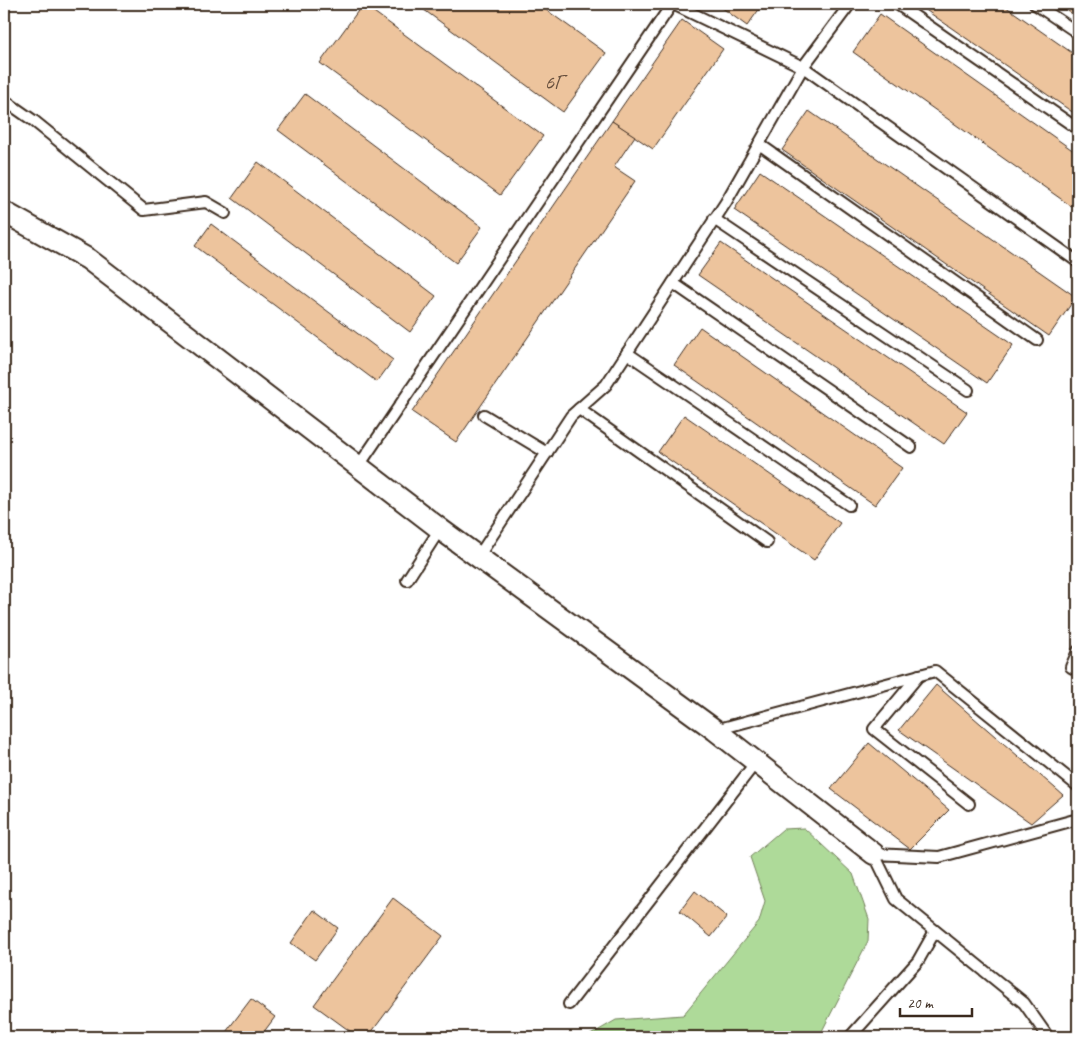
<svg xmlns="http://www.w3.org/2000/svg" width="1082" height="1041" viewBox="0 0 1082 1041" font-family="Caveat,sans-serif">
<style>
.green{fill:#aeda99;stroke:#74825c}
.building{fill:#edc49d;stroke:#3b2a1e}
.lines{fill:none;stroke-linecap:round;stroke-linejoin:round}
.service-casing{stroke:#3b2a1e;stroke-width:14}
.minor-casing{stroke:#3b2a1e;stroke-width:24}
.service{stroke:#fff;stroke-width:10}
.minor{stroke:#fff;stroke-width:20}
.labels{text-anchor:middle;stroke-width:4;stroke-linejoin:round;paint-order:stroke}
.number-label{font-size:21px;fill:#68503e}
</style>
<rect width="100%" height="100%" fill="#fff"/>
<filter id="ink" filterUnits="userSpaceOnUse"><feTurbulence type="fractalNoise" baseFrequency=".02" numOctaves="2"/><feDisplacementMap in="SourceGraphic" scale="10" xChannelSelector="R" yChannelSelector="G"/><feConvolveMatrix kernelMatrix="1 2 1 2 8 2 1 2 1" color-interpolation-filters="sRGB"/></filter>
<g filter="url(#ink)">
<!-- green -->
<path class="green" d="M804 828 853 874 869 919 868 941 819 1037H587L616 1020 683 1015 759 922 765 901 750 857 783 829Z"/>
<!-- building -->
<g class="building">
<path d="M363 4 543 136 500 195 320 63Z"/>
<path d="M416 4H538L606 53 563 112Z"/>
<path d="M723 4H763L747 26 721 7Z"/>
<path d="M917 4H1002L1078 57V116Z"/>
<path d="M1058 4H1078V18Z"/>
<path d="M880 14 1078 154V211L853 52Z"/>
<path d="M682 20 723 49 653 149 612 121Z"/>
<path d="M305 94 482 227 456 263 278 130Z"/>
<path d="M809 111 1076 297 1049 336 782 150Z"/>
<path d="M612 121 635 136 614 167 635 181 456 442 412 412Z"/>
<path d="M258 162 436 296 410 332 232 198Z"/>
<path d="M760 171 1013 345 987 383 734 210Z"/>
<path d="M211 224 393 360 377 382 195 246Z"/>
<path d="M721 243 967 412 944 444 698 275Z"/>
<path d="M700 327 902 468 875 505 674 365Z"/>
<path d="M684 415 840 523 814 560 658 452Z"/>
<path d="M936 685 1063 795 1031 823 899 730Z"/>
<path d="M869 743 949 810 910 849 831 789Z"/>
<path d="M695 891 727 917 711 937 680 911Z"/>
<path d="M393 898 443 936 368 1037H358L314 1005Z"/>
<path d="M314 910 338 928 315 960 291 943Z"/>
<path d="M251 999 275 1017 260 1037H233L226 1032Z"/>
</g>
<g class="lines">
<defs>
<g id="service">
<path d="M673 4 803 67 850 4"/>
<path d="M897 4 1078 129"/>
<path d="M1035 4 1078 33"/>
<path d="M4 100 34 121 144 210 206 202 225 213"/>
<path d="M759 144 1037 340"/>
<path d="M714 219 968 390"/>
<path d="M673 283 911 447"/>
<path d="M627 353 849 505"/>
<path d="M579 409 767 542"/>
<path d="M484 415 547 453"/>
<path d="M358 467 672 4"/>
<path d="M478 557 571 416 606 385 726 202 803 67 1078 262"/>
<path d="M407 580 440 529"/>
<path d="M1078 651 1071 667 1078 671"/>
<path d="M919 675 874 729 969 804"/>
<path d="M715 730 935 671 1078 786"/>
<path d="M569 1004 756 762"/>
<path d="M850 1037 918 961 935 931"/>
<path d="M1048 1037 1024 1003 896 899 874 854 939 857 1078 819"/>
</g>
<path id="minor" d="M4 212 88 259 440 529 715 730 874 854"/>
</defs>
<!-- service casing -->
<use href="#service" class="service-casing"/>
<!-- minor casing -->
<use href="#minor" class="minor-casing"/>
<!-- service -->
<use href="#service" class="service"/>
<!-- minor -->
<use href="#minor" class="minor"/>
</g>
</g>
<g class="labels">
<!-- number labels -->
<g class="number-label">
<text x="554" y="89">6Г</text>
</g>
</g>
<!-- margin -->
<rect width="1082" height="1041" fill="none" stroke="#fff" stroke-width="20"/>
<rect x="10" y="10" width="1062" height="1021" fill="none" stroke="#3b2a1e" stroke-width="2" filter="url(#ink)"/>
<!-- scale -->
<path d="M900 1008v8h72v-8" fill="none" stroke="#3b2a1e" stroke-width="2.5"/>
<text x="907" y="1008" font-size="15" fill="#3b2a1e" stroke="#ffffff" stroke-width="4" paint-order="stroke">20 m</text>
</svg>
